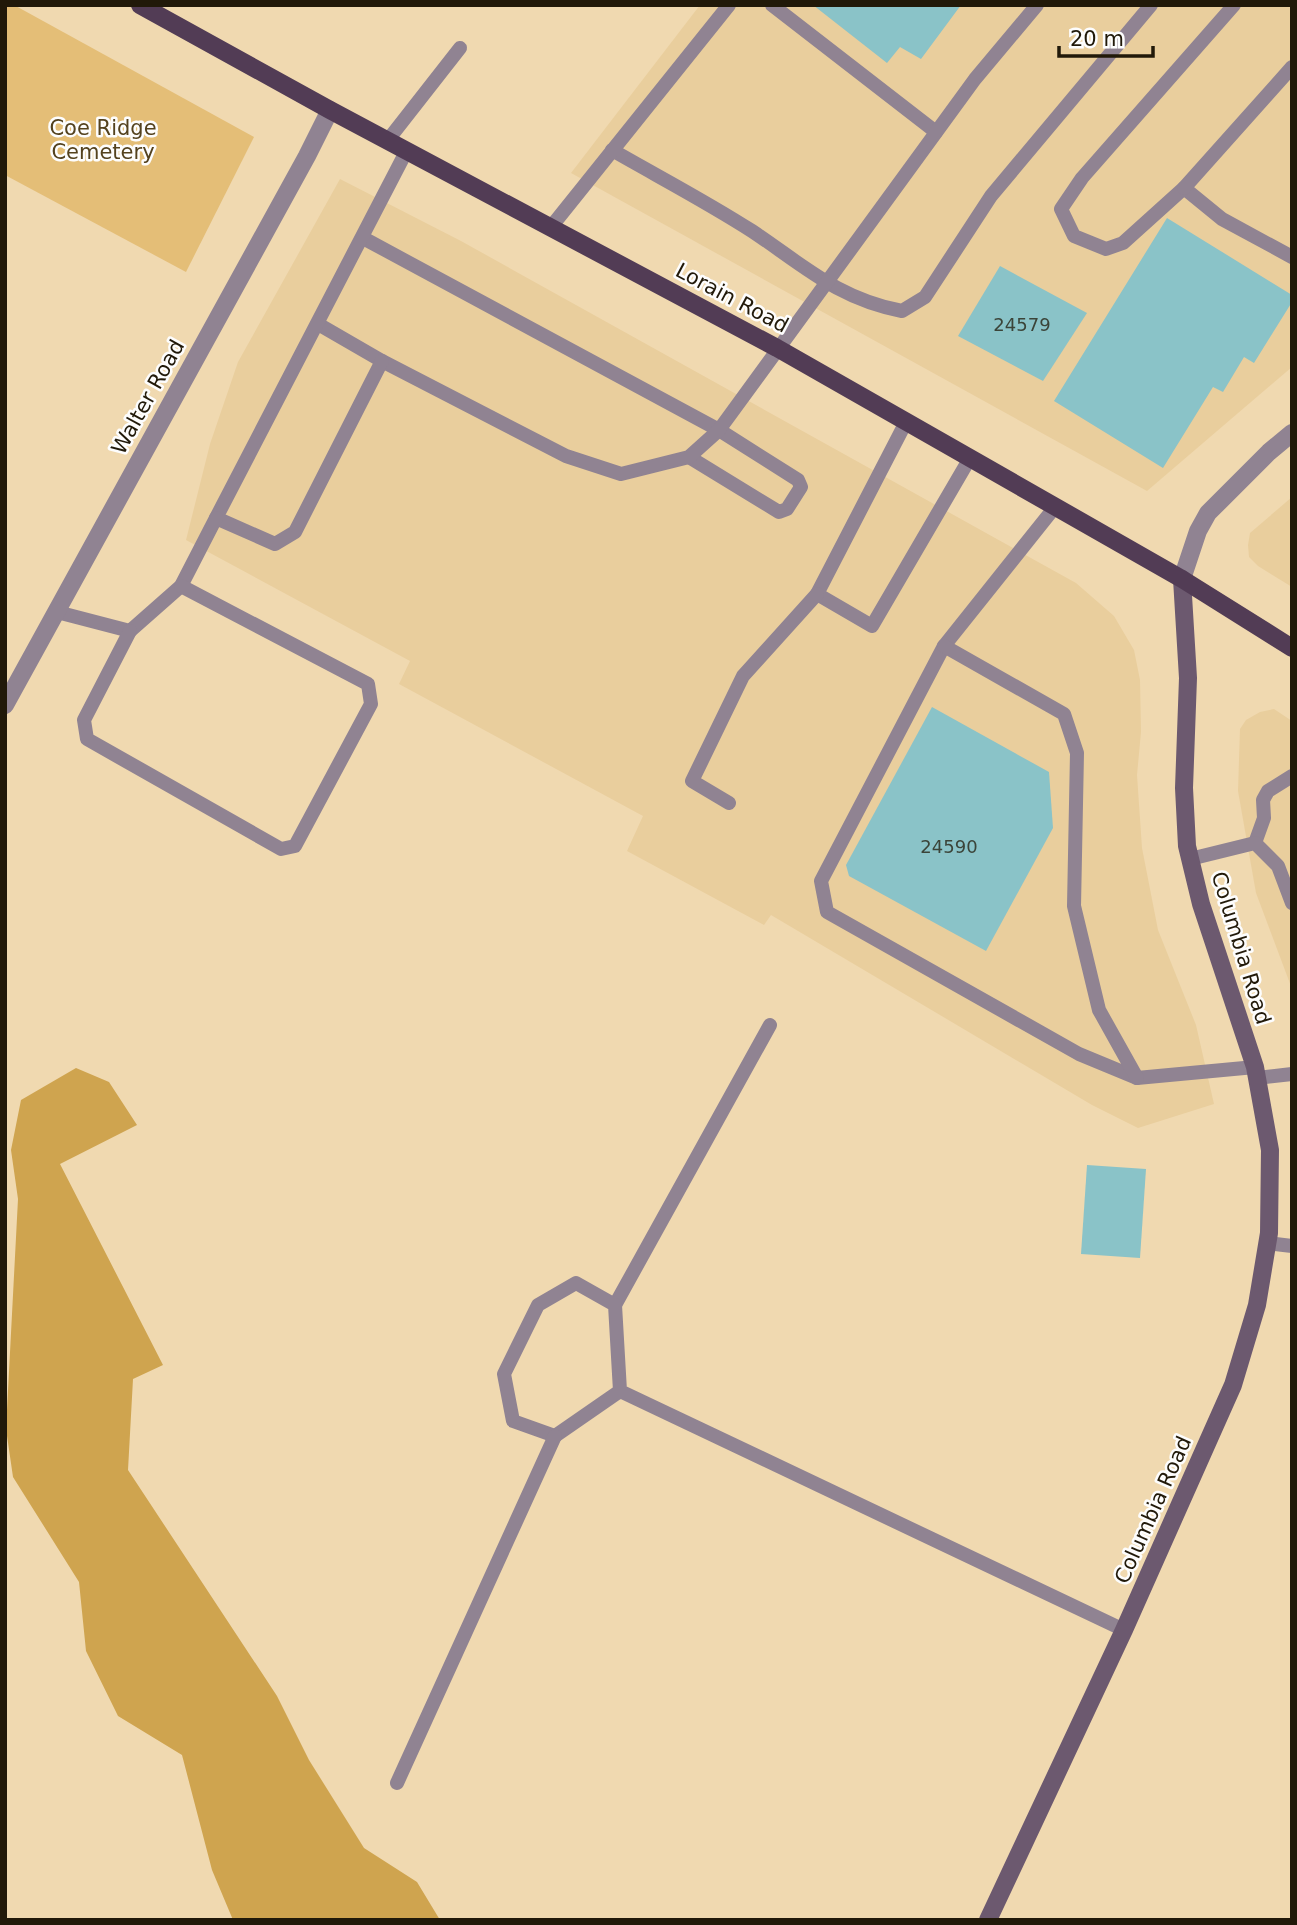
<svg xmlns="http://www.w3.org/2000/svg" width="1297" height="1925" viewBox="0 0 1297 1925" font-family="'DejaVu Sans',sans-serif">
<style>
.built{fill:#e9ce9d}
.green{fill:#e4be77}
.forest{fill:#cfa44f}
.building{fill:#8ac3c8}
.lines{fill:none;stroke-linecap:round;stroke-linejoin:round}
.service{stroke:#908392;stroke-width:14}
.tertiary{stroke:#908392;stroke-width:18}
.secondary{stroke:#6c596f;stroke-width:18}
.primary{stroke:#523c55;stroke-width:18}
.labels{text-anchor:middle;stroke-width:5;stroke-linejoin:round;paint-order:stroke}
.number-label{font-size:18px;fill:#3b4439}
.park-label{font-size:21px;fill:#54421e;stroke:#fdfdfd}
.street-label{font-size:21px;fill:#211909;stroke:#fdfdfd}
</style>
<rect width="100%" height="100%" fill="#f0d9b0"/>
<!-- built -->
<g class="built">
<path d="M700 5H1292V367L1147 491 571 173Z"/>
<path d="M340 179 461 241 1076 583 1114 616 1134 650 1140 680 1141 732 1137 775 1142 848 1158 930 1196 1025 1214 1104 1138 1128 1092 1105 771 915 764 925 627 851 643 816 399 684 410 661 186 540 210 444 238 362Z"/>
<path d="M1292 497V587L1258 566 1249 557 1248 545 1250 533Z"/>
<path d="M1274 709 1292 721V989L1256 893 1238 791 1240 729 1246 720 1260 712Z"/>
</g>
<!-- green -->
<path class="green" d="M5 5H14L254 137 186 272 5 175Z"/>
<!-- forest -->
<path class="forest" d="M76 1068 109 1082 137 1125 60 1164 163 1365 133 1379 128 1470 277 1696 309 1760 364 1848 417 1882 440 1920H233L212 1870 182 1755 118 1716 86 1651 79 1582 13 1477 6 1429 18 1199 11 1150 21 1100Z"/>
<!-- building -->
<g class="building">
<path d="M813 5H961L921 59 900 47 887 63Z"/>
<path d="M1167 218 1292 295V302L1254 363 1244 357 1223 392 1213 387 1163 468 1054 401Z"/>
<path d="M1000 266 1087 313 1043 381 958 336Z"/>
<path d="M932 707 1049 772 1053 828 986 951 849 876 846 865Z"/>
<path d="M1087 1165 1146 1169 1140 1258 1081 1254Z"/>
</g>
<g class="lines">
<!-- service -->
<g class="service">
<path d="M772 5 936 132"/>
<path d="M1234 5 1082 178 1061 209 1074 236 1106 249 1123 243 1184 188 1222 219 1292 257"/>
<path d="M388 140 460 48"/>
<path d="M612 150C659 177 707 202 752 231 803 265 838 299 902 311L925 297 991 196 1151 5"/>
<path d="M1184 188 1292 67"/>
<path d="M551 227 729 5"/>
<path d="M363 238 719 430 798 480 801 487 787 509 779 512 689 457"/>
<path d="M318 324 382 361 566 456 621 474 689 457 719 430 975 79 1037 5"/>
<path d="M382 361 295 532 275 544 216 518 407 150"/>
<path d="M906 422 817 594 872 626 970 458"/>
<path d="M1055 507 944 646 821 881 827 912 1079 1054 1137 1078 1255 1067"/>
<path d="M57 612 130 631 181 586 216 518"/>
<path d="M130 631 84 720 87 739 281 849 295 846 371 704 368 684 181 586"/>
<path d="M944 646 1064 714 1077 753 1074 906 1099 1010 1137 1078"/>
<path d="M729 803 692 781 743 676 817 594"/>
<path d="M1255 843 1264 818 1263 800 1268 791 1292 776"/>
<path d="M1190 859 1255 843 1278 866 1292 903"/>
<path d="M1257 1078 1292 1074"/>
<path d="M1267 1243 1292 1246"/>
<path d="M615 1305 770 1025"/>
<path d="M620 1391 555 1436 513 1421 504 1374 538 1305 576 1283 615 1305 620 1391 1124 1630"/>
<path d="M397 1783 555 1436"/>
</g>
<!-- tertiary -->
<g class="tertiary">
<path d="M1182 579 1198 531 1208 513 1269 452 1292 433"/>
<path d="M5 705 307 156 330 110"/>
</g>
<!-- secondary -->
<path class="secondary" d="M988 1920 1124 1630 1233 1385 1257 1305 1269 1233 1270 1150 1255 1067 1201 904 1187 846 1184 788 1188 678 1182 579"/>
<!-- primary -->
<path class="primary" d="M140 5 330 110 777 348 1182 579 1292 648"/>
</g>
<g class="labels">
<!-- number labels -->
<g class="number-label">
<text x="1022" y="331">24579</text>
<text x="949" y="853">24590</text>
</g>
<!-- park labels -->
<g class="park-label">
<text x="103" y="135">Coe Ridge<tspan x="103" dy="24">Cemetery</tspan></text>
</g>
<!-- street labels -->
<g class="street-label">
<text transform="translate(732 298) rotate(28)" y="7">Lorain Road</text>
<text transform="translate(148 397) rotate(-61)" y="7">Walter Road</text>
<text transform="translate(1241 948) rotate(73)" y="7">Columbia Road</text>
<text transform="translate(1153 1510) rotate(-66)" y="7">Columbia Road</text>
</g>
</g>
<!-- border -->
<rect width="1297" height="1925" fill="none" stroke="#211909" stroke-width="14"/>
<!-- scale -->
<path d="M1059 46v10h94v-10" fill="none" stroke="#211909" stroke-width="3.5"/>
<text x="1070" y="46" font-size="21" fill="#211909" stroke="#fdfdfd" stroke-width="5" paint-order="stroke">20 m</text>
</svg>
